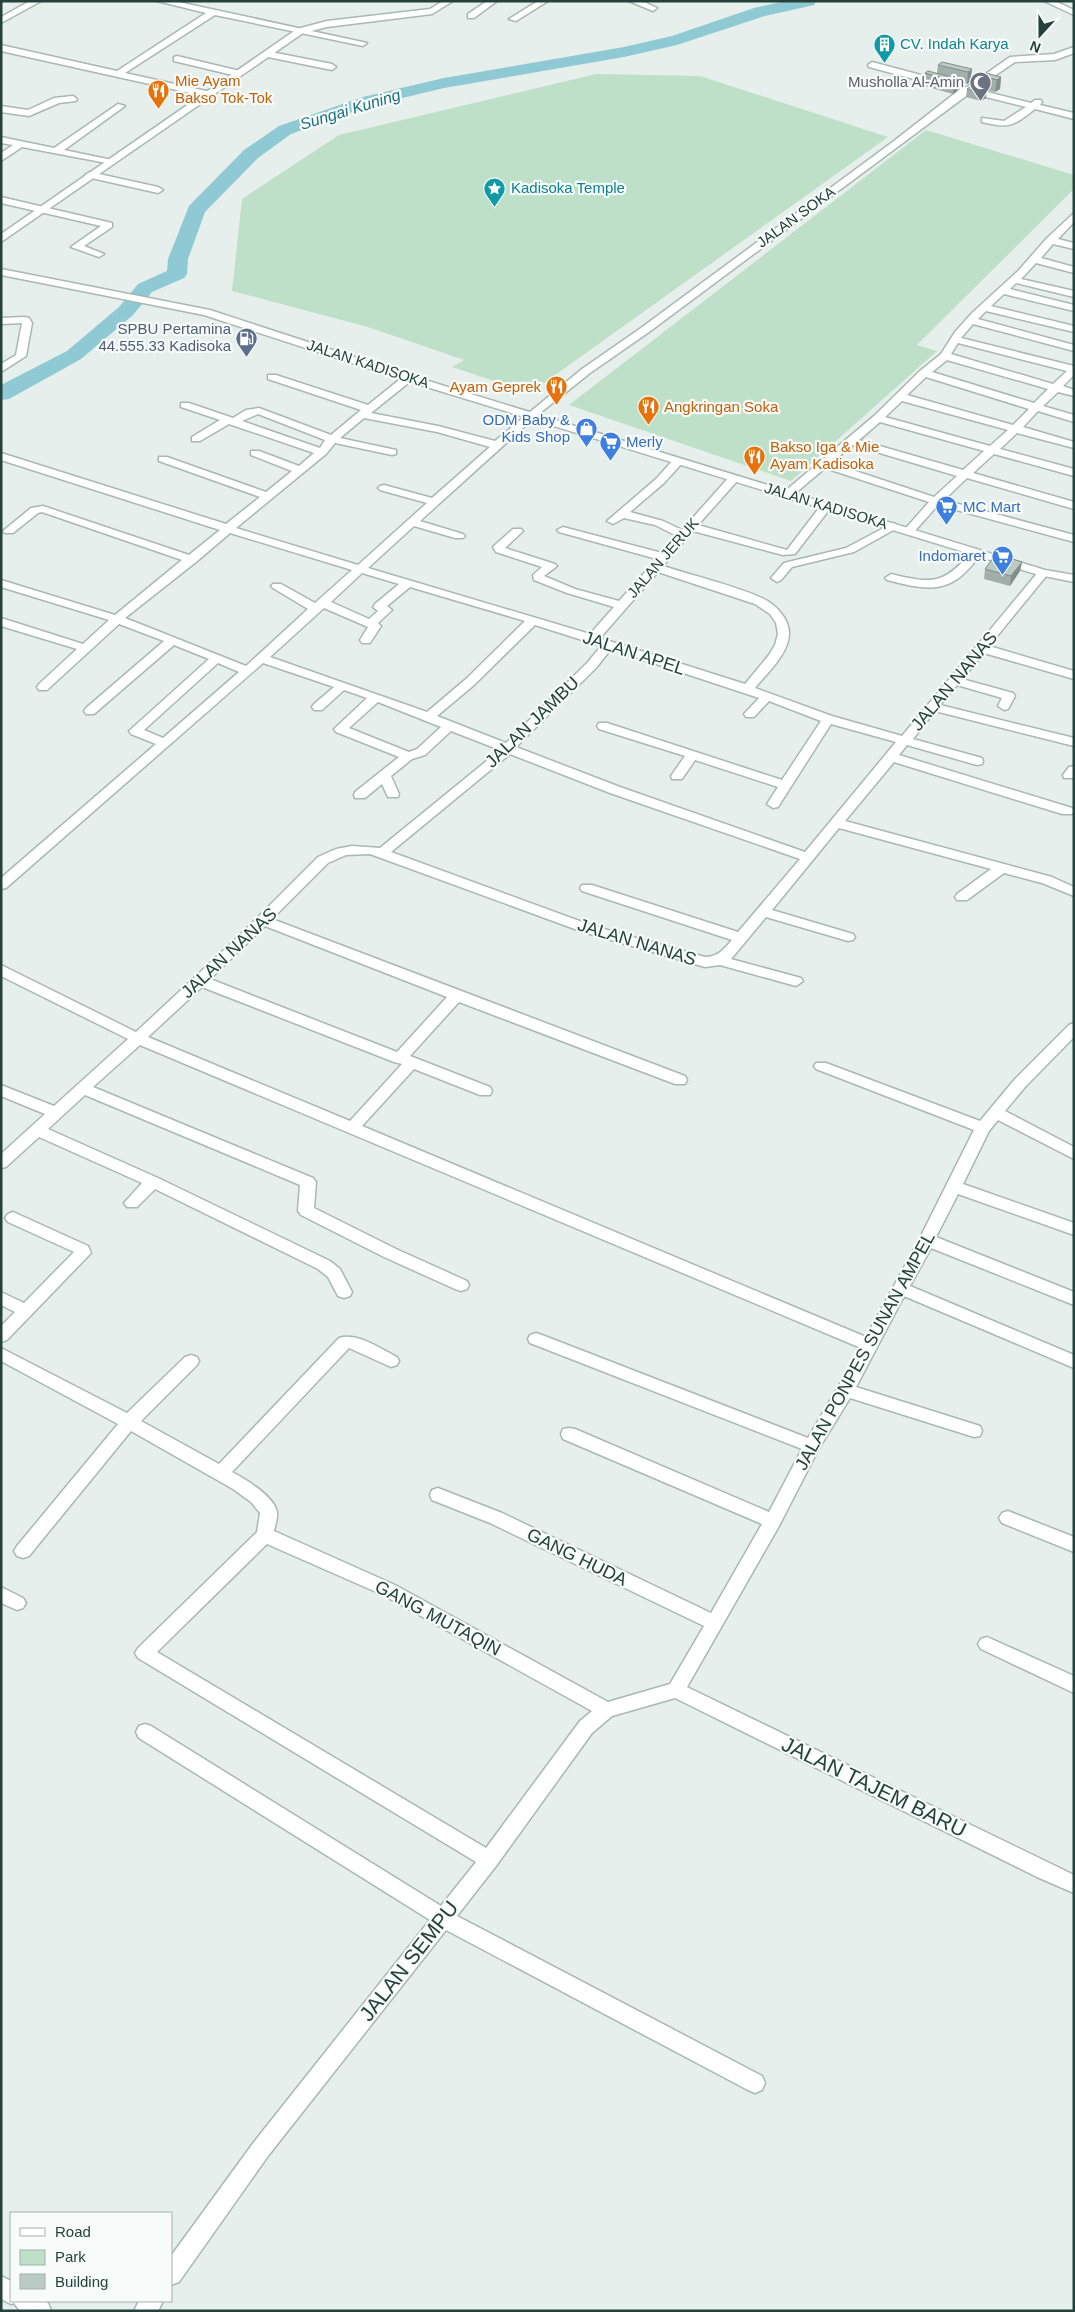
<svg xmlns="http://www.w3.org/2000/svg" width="1075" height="2312" viewBox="0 0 1075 2312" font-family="Arial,sans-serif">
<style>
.green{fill:#bfe0c8}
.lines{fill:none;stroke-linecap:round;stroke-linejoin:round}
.river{fill:#8ec9d4;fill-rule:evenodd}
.minor-casing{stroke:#a8b8b2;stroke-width:3}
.tertiary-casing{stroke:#a8b8b2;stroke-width:3}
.minor{fill:#fff;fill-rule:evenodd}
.tertiary{fill:#fff;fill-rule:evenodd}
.wall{fill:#a1aea9}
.shaded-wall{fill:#838d89}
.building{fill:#bbcac4;stroke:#838d89}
.labels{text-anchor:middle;stroke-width:4.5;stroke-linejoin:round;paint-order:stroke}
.far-culture-label{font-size:15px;fill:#0d838f;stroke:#f7fbf9;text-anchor:start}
.far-food-label{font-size:15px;fill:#c56008;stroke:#f7fbf9;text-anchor:start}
.far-worship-label{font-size:15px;fill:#5b616d;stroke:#f7fbf9;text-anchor:end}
.far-street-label{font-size:15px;fill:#24423a;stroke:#f7fbf9}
.far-service-label{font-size:15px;fill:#4e5e75;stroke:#f7fbf9;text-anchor:end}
.far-shop-label{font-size:15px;fill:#366cbe;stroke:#f7fbf9;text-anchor:end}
.far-water-label{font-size:16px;font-style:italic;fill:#1c6f80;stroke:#f7fbf9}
.street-label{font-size:18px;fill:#24423a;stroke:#f7fbf9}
.near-street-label{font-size:21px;fill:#24423a;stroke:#f7fbf9}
</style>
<rect width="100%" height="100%" fill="#e6efeb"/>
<!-- green -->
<g class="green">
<path d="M596 74 700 76 888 137 530 393 452 367 464 360 368 327 232 291 242 199 339 135Z"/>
<path d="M926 130 1074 175V189L917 345 937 351 791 481 569 405Z"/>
</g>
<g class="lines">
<!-- river -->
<path class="river" d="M785 1H816L814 5 765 16 677 45 624 57 444 88 369 106 291 134 258 158 205 212 188 259 187 274 184 278 152 292 133 315 81 359 9 399 1 400V385L67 351 119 307 138 284 167 271 168 259 189 206 244 150 279 126 363 97 444 78 624 47 672 36 754 8Z"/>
<defs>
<g id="minor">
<path d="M30 1H41L1 23V17Z"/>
<path d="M157 1H174L367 43 363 46 215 15 125 73 211 92 212 94 208 97 1 51V45L117 71 206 13Z"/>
<path d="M487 1H497L474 18H468V14Z"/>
<path d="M538 1H548L516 21 509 19Z"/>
<path d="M629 1H642L657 8 653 11Z"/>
<path d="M1044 1H1055L1074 10V15Z"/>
<path d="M1074 47V53L1055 60 1015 62 975 89 1031 103 1035 100H1041L1042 102 1040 105 1074 113V119L1035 109C1013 126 1010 129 982 122V118L1004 121 1026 107 970 93 649 332 590 373 535 417 420 521 463 534 465 536 463 538H455L414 526 368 568 590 634 614 607 567 593 534 580 533 575 542 567 496 552 493 547 495 545 513 529H521L523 531 505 548 555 564 557 566 544 576 575 589 619 601 657 559 559 532 557 530 563 527 662 553 677 536 655 525 624 518 613 524 607 521 656 479 674 459 678 458 684 461 664 483 630 512 663 521 682 530 730 476H738L740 478 738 480 698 525 787 550 822 504H830L832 506 795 554 783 555 693 531 663 566C694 576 733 585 762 598 775 604 789 618 789 633 789 654 767 673 755 688L832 716 902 736 1039 571H1047L1049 573 1047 575 989 646 1074 671V679L984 653 962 679 1013 693 1015 696 1008 709 1004 710 998 706 1002 698 957 685 940 705 1074 738V746L935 711 913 739 982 758 983 761 982 764 977 765 907 745 899 755 1072 808 1074 811 1072 814H1062L894 762 845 821 1052 877 1074 887V896L1042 883 1004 873 967 900H957L955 897 957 894 991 869 839 828 772 910 853 934 855 937 853 940 848 941 766 917 731 959 801 978 803 981 796 986 720 965 705 967 583 932 370 854 346 855 328 863 272 919 685 1076 687 1080 685 1084H675L459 1002 410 1056 490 1087 492 1091 490 1095H480L414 1069 362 1126 866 1337 919 1240 974 1130 816 1069 814 1066 816 1063H826L980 1121 1015 1079 1069 1025 1074 1023V1037L1025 1087 1005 1111 1074 1147V1159L998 1120 989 1131 963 1184 1074 1223V1235L958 1194 936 1237 1074 1292V1305L931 1248 910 1286 1074 1355V1368L904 1296 856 1387 980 1426 982 1431 980 1436 974 1437 850 1398 818 1450 779 1526 687 1687 1074 1875V1893L1037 1877 675 1698 612 1716 592 1733 496 1866 457 1916 762 2076 765 2083 762 2090 755 2093 748 2090 446 1930 268 2156 179 2282 171 2285V2256L254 2142 430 1920 139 1738 136 1732 139 1726 145 1724 151 1726 441 1906 476 1862 138 1658 135 1653 138 1648 257 1532 260 1513 251 1502 233 1489 131 1431 29 1556 23 1558 17 1556 14 1551 17 1546 118 1424 1 1361V1348L127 1413 185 1357 191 1355 197 1357 199 1361 197 1365 141 1421 219 1464 339 1338C357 1332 381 1349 397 1357L399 1361 397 1365 391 1367 349 1348 232 1472C245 1479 274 1496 277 1512 278 1517 275 1526 274 1531L395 1585 608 1702 670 1684 704 1626 490 1523 432 1500 430 1495 432 1490 438 1488 502 1513 711 1613 762 1524 563 1439 561 1434 563 1429 569 1428 575 1429 769 1512 802 1449 530 1343 528 1339 530 1335 536 1333 542 1335 808 1438 861 1348 140 1045 93 1087 313 1178 316 1182 314 1208 396 1249 467 1281 469 1285 467 1289 461 1291 455 1289 384 1257 301 1215 298 1211 300 1185 85 1095 48 1129 158 1178 330 1261 340 1269 352 1292 350 1296 344 1298 338 1296 328 1277 318 1269 155 1189 137 1207H127L124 1203 142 1183 39 1137 6 1167 1 1168V1154L45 1114 1 1096V1085L54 1106 128 1039 1 976V965L136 1032 240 935 318 857 336 849 352 846 380 848 500 750 451 731 425 755 412 759 391 776 399 794 398 797H388L382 784 365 798H355L354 795 355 792 399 757 336 732 334 729 367 698 344 690 322 710H314L312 707 314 704 334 687 263 663 6 888 1 889V878L156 744 131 734 129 731 209 659 174 645 94 714H86L84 711 86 708 164 641 119 624 47 690H39L37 687 39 684 77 649 1 626V618L83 644 109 620 1 587V580L115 615 182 560 42 512 38 513 13 533H5L3 531 31 508 43 506 189 555 220 530 1 460V453L226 524 260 497 159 461V457H167L266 492 292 471 251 455V451H259L299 466 314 453 229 424 200 441H192V437L220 420 181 407V403H189L233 418 246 410 259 408 331 435 361 410 268 379V375H276L368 405 404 376H412V380L371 413 438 426 495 441 582 369 641 328 894 141 963 87H967L1010 57 1054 54ZM258 414 325 440 320 448 242 421ZM364 418 437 432 490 447 432 498 384 485 380 486 378 488 380 490 427 503 358 565 236 528 326 454 335 443 392 455 396 454V450L340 438ZM230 533 352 570 315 603 281 584H273L271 586 273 588 308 609 246 666 125 618 196 562ZM658 572 755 604 770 614 776 623 778 634 775 645 769 655 745 684 600 638ZM362 573 399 584 375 604 373 607 378 611 369 619 331 602ZM410 587 525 621 466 679 427 712 270 657 324 608 368 627 360 640 362 643H370L381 626 378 623 392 610 387 606ZM535 625 601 646 588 662 506 743 437 716 474 685ZM611 649 759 698 744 714 746 717H754L769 701 821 721 782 780 607 723H599L597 726 599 729 685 756 671 776 672 779H682L695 760 778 787 767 804 773 808 778 807 831 724 896 742 805 852 620 787 516 747 596 668ZM218 663 239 672 163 738 144 730ZM378 702 441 727 417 749 409 752 349 728ZM510 754 610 793 800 859 738 932 592 885H582L580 888 582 891 732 940C724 949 718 957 705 957L593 926 391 852ZM265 926 447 997 397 1052 210 979ZM202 987 394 1062 402 1064 350 1121 148 1037ZM267 1544 383 1595 592 1711 580 1721 486 1848 157 1652Z"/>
<path d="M266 51 332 64 336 67 332 70 263 56 262 54Z"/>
<path d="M177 56 240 71 241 73 237 76 174 61V57Z"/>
<path d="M872 62 947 82 948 84 944 87 869 67 868 65Z"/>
<path d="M73 96 77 99 76 101 59 103 29 116 1 112V106L28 110 54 98Z"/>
<path d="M118 104 125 106 64 150 112 160V164L22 147 1 161V153L13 145 1 143V137L54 148Z"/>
<path d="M90 172 158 187 163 190 158 193 87 177 85 175Z"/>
<path d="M1 197 112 223V227L84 246 104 254 99 257 71 247 101 226 1 203Z"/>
<path d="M1074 213V222L1058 239 1074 243V249L1053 244 1041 258 1074 267V273L1036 263 1021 279 1074 291V297L1016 283 1010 289 1074 305V311L1004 294 991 306 1074 326V332L986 311 978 319 1074 345V351L973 324 961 338 1074 366V375L1063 386 1074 390V396L1058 392 1043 406 1074 415V422L1038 411 1023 427 1074 442V448L1017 433 1000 449 1074 469V476L994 454 973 473 1074 502V509L967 478 944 500 1074 535V542L938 505 913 533H905L903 531 905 529 929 502 825 468 792 496H784L782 494 784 492 874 416 920 371 941 354 955 332 972 313 1018 271 1047 238ZM958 343 1067 371 1053 384 951 354ZM947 360 1048 389 1034 403 932 372ZM926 377 1029 409 1013 425 907 395ZM902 401 1008 430 990 446 885 417ZM880 422 984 451 963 470 859 440ZM853 445 957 476 934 497 831 463Z"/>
<path d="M25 317 29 318 32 323 26 356 1 372V364L16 355 22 323 1 324V318Z"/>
<path d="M893 523 899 526 897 528 854 552 792 567 781 580 777 582 771 578 784 563 846 548Z"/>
<path d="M976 549 982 552C953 594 933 592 887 580L885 578 891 574C931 584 946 585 972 550Z"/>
<path d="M1074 766V778H1064L1063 775 1069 767Z"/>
<path d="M13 1212 88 1246 91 1253 7 1340 1 1342V1326L15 1312 1 1305V1292L24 1303 74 1252 8 1222 5 1218 8 1214Z"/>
<path d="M1008 1511 1074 1537V1552L1002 1523 999 1518 1002 1513Z"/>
<path d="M1 1587 23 1598 26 1603 23 1608 17 1610 1 1603Z"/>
<path d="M987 1637 1074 1676V1693L981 1649 978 1644 981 1639Z"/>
<path d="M1 2276 11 2281V2301H43L48 2303 51 2311H20L14 2303 11 2304 1 2299Z"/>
<path d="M139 2301H163L158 2311H134Z"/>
</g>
<g id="tertiary">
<path d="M443 1H453L432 14 327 27 303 33 1 242V234L297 29 327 21 430 9Z"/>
<path d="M1 269 210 310 412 376 1045 570 1074 575V582L1039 575 404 380 204 315 1 275Z"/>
</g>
</defs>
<!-- minor casing -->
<use href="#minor" class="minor-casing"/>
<!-- tertiary casing -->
<use href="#tertiary" class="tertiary-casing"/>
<!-- minor -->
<use href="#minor" class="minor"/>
<!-- tertiary -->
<use href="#tertiary" class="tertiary"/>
</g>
<!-- wall -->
<g class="wall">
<path d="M938 65 972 69 970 82 967 84 958 82 957 91 953 94 924 86 925 73H937Z"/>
<path d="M982 76 1001 77 1000 89 995 92 982 89 986 98 981 101 966 97 967 89 980 88Z"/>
<path d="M1022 562 1020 571 1010 586 984 579 985 569Z"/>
</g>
<!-- shaded-wall -->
<g class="shaded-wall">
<path d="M972 69 970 82 967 84 968 72Z"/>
<path d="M1001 77 1000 89 995 92 997 80Z"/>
<path d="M958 79 957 91 953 94 954 81Z"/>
<path d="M987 90 986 98 981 101 982 93Z"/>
<path d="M1022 562 1020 571 1010 586 1011 576Z"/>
</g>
<!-- building -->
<g class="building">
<path d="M942 62 972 69 968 72 938 65Z"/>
<path d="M928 71 958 79 954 81 925 73Z"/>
<path d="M986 73 1001 77 997 80 982 76Z"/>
<path d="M971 86 987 90 982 93 967 89Z"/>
<path d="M996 554 1022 562 1011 576 985 569Z"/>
</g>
<!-- icons -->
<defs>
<symbol id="building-pin" viewBox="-11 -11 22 30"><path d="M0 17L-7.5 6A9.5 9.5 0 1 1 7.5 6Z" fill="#0f9aa8" stroke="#f7fbf9"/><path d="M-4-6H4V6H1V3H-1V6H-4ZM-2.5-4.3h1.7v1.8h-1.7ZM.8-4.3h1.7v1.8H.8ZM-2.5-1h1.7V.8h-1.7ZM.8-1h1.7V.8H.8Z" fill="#fff"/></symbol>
<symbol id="mosque-pin" viewBox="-11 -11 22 30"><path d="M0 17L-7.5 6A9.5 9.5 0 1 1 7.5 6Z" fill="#6b7280" stroke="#f7fbf9"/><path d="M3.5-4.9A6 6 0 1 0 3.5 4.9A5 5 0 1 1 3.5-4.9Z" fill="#fff"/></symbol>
<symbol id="restaurant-pin" viewBox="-11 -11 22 30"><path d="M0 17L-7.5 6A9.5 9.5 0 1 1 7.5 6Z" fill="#e8710a" stroke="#f7fbf9"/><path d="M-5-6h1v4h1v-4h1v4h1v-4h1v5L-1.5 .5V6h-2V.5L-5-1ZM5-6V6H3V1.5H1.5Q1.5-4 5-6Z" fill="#fff"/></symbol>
<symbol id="sight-pin" viewBox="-11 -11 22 30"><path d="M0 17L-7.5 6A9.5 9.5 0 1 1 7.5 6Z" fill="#0f9aa8" stroke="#f7fbf9"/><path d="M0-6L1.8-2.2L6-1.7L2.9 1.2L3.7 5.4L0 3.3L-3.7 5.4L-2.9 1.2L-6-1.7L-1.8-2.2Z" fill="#fff"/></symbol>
<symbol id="fuel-pin" viewBox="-11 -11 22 30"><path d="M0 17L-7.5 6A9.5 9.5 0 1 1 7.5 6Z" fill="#5c6f8a" stroke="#f7fbf9"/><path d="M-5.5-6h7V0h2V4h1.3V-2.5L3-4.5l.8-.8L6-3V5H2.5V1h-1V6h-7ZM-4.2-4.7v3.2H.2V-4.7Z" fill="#fff"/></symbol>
<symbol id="shop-pin" viewBox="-11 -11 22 30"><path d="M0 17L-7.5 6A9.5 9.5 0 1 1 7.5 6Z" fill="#3f7fe0" stroke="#f7fbf9"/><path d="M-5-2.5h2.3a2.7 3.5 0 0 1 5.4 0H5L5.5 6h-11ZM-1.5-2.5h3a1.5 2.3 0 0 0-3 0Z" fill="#fff"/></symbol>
<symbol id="supermarket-pin" viewBox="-11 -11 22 30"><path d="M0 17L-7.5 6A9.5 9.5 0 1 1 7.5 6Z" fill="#3f7fe0" stroke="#f7fbf9"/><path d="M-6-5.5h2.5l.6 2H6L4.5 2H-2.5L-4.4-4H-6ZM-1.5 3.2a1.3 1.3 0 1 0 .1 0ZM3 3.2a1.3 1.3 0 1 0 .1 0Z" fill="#fff"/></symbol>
</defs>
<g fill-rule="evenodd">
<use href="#building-pin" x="872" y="32" width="25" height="34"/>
<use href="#mosque-pin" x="968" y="70" width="25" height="34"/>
<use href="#restaurant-pin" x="146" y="78" width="25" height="34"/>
<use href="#sight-pin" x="482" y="176" width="25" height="34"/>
<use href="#fuel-pin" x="234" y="326" width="25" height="34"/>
<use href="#restaurant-pin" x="544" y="374" width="25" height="34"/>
<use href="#restaurant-pin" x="636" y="394" width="25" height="34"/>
<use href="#shop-pin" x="574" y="416" width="25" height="34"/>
<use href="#supermarket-pin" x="598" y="430" width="25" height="34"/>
<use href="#restaurant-pin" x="742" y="444" width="25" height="34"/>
<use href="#supermarket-pin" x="934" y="494" width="25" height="34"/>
<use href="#supermarket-pin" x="990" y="544" width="25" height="34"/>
</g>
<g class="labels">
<!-- far-culture labels -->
<g class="far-culture-label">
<text x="900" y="49">CV. Indah Karya</text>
<text x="511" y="193">Kadisoka Temple</text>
</g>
<!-- far-food labels -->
<g class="far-food-label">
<text x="175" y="86">Mie Ayam<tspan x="175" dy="17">Bakso Tok-Tok</tspan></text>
<text x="541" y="392" text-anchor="end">Ayam Geprek</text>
<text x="664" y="412">Angkringan Soka</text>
<text x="770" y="452">Bakso Iga &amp; Mie<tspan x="770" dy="17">Ayam Kadisoka</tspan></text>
</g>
<!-- far-worship labels -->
<g class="far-worship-label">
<text x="964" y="87">Musholla Al-Amin</text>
</g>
<!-- far-street labels -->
<g class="far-street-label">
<text transform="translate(796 217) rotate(-36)" y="5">JALAN SOKA</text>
<text transform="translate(368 364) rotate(18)" y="5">JALAN KADISOKA</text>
<text transform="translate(826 506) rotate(17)" y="5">JALAN KADISOKA</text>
<text transform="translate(663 558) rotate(-49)" y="5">JALAN JERUK</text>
</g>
<!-- far-service labels -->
<g class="far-service-label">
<text x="231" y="334">SPBU Pertamina<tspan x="231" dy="17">44.555.33 Kadisoka</tspan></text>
</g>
<!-- far-shop labels -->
<g class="far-shop-label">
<text x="570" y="425">ODM Baby &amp;<tspan x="570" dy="17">Kids Shop</tspan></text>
<text x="626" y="447" text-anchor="start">Merly</text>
<text x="963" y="512" text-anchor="start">MC Mart</text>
<text x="986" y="561">Indomaret</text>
</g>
<!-- far-water labels -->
<g class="far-water-label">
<text transform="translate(350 109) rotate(-17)" y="6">Sungai Kuning</text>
</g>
<!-- street labels -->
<g class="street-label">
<text transform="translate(634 653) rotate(18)" y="6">JALAN APEL</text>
<text transform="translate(954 681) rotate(-50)" y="6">JALAN NANAS</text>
<text transform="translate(532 722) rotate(-44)" y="6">JALAN JAMBU</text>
<text transform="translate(637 942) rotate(17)" y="6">JALAN NANAS</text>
<text transform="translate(229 953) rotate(-43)" y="6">JALAN NANAS</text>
<text transform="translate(865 1351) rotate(-61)" y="6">JALAN PONPES SUNAN AMPEL</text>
<text transform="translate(577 1557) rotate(26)" y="6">GANG HUDA</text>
<text transform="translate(438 1618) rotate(28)" y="6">GANG MUTAQIN</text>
</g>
<!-- near-street labels -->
<g class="near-street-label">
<text transform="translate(874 1787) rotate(26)" y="7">JALAN TAJEM BARU</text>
<text transform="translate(409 1961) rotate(-52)" y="7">JALAN SEMPU</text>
</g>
</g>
<!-- border -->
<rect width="1075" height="2312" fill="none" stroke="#24423a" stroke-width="5"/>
<!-- legend -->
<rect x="10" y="2212" width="162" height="90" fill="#f7fbf9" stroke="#a3b1ad"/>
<rect x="20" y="2228" width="25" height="8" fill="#ffffff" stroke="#a3b1ad"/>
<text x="55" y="2237" font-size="15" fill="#24423a">Road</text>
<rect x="20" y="2250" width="25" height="15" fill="#bfe0c8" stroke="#a3b1ad"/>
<text x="55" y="2262" font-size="15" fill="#24423a">Park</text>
<rect x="20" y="2274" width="25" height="15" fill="#bbcac4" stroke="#a3b1ad"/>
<text x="55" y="2287" font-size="15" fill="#24423a">Building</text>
<!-- north arrow -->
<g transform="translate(1040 35) rotate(201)" stroke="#f7fbf9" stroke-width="4" paint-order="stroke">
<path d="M0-4L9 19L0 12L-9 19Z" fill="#24423a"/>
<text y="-8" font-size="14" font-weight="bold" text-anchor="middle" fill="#24423a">N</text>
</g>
</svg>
